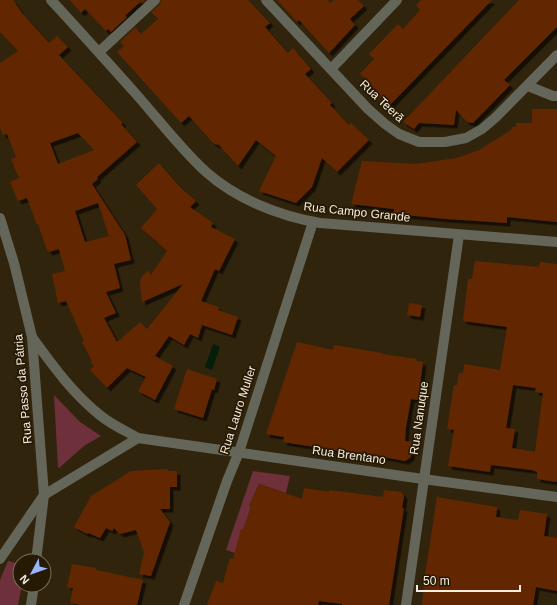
<svg xmlns="http://www.w3.org/2000/svg" width="557" height="605" viewBox="0 0 557 605" font-family="Helvetica,sans-serif">
<style>
.green{fill:#6e303b}
.water{fill:#051e0b}
.building{fill:#622705;fill-rule:evenodd;filter:url(#shadow)}
.lines{fill:none;stroke-linecap:round;stroke-linejoin:round}
.minor{stroke:#64665a;stroke-width:10}
.labels{text-anchor:middle;stroke-width:3.5;stroke-linejoin:round;paint-order:stroke}
.street-label{font-size:12px;fill:#f5eddf;stroke:#271a04}
</style>
<defs>
<filter id="shadow"><feDropShadow dx="3.5" dy="3.5" stdDeviation="0" flood-color="#0009"/></filter>
</defs>
<rect width="100%" height="100%" fill="#31240c"/>
<!-- green -->
<g class="green">
<path d="M54 395 80 422 101 436 84 446 59 468 58 467Z"/>
<path d="M253 471 290 476 286 493 259 484 249 506 251 507 243 530 242 529 235 553 226 550Z"/>
<path d="M8 561 20 564V585H22L18 605H0V580Z"/>
</g>
<!-- water -->
<path class="water" d="M213 344 220 347 212 370 205 367Z"/>
<!-- building -->
<g class="building">
<path d="M0 0H13L22 13 49 43 57 36 68 47 59 55 123 123 121 124 137 142 97 177 98 179 92 184 125 235 131 260 114 264 120 288 106 292 116 313 104 318 117 342 140 322 147 329 183 284 142 302 140 283 141 278 148 270 151 275 167 251 141 228 157 209 136 185 159 163 182 189 196 201 190 207 213 223 211 227 235 239 219 271 215 269 201 301 219 307 218 310 238 317 232 335 202 325 198 338 190 334 184 345 169 336 155 356 173 366 155 400 138 391 146 377 127 368 107 388 90 370 94 366 91 363 92 361 82 342 84 341 66 301 58 303 52 274 65 271 59 249 49 252 48 250H47L38 224 37 225 27 198 18 201 10 182 19 178 11 159 16 157 7 134 3 135 0 128V63L18 51 0 32ZM78 133 94 150 58 164 50 143ZM98 203 109 236 85 242 75 211Z"/>
<path d="M70 0H145L142 3 141 1 125 16 127 17 111 32 108 29 106 31 85 9 81 13Z"/>
<path d="M161 0H248L270 23 265 27 279 43 288 53 293 48 311 69 305 74 332 103 330 105 349 125 351 123 369 140 337 172 322 158 312 187 296 203 259 191 276 156 256 140 238 166 218 144 217 145 213 143 189 116 181 123 117 52 124 46 120 42 135 27 141 34 158 19 151 12 160 4Z"/>
<path d="M277 0H328L330 3 334 0H358L364 6 350 19 355 25 329 53 299 20 297 22Z"/>
<path d="M421 0H492L389 106 368 86 370 84 360 74 374 59 369 54 398 24 403 29 420 10 416 5Z"/>
<path d="M519 0H557V27L504 80 510 85 473 123 467 122 456 110 454 125 419 123 414 129 403 122Z"/>
<path d="M532 109H557V222L507 217V223L447 219 394 214V209L351 204 362 161 416 164 457 158 479 150 511 130 512 127H516V123H532Z"/>
<path d="M475 261 539 267 540 262 557 264V482L537 479V472L532 470 491 465 490 472 448 466 454 430 447 429 454 385H457L459 373H463L464 364 500 370 507 327 463 321 468 279H472ZM513 385 536 388 535 392 543 393 535 452 512 448 515 429 506 428Z"/>
<path d="M409 303 422 305 420 317 407 315Z"/>
<path d="M297 342 333 350 334 345 382 353V354L417 359 416 361 423 362 418 400 411 399 406 427 405 441 413 442 411 457 405 461 367 454 366 455 283 442 284 437 266 434Z"/>
<path d="M187 369 217 379 214 390 212 389 203 418 174 409Z"/>
<path d="M168 469V471H177V487H170V509H160L170 522 151 576 139 574 144 552 136 530 120 534 114 528 112 531 106 528 100 538 88 533 87 534 74 527 91 496 131 471Z"/>
<path d="M259 484 302 499 304 488 329 492V490L383 497 384 490 401 492 404 496 402 508H404L389 605H342V604L319 601 318 605H207L216 581 223 583 230 558 233 559 241 529 243 530 251 507 249 506Z"/>
<path d="M437 497 497 507 496 517 518 520 520 510 547 514 544 536 557 538V591L536 587 533 605H422L424 581Z"/>
<path d="M72 564 96 568V570L143 580 137 605H81L70 603 73 588 67 587Z"/>
</g>
<g class="lines">
<!-- minor -->
<g class="minor">
<path d="M51 0C80 31 108 63 136 94 159 120 180 148 205 171 236 199 279 216 320 223L557 242"/>
<path d="M266 0 368 109 385 124 399 134 419 142H445L466 138 482 129 495 118 557 55"/>
<path d="M99 52 155 0"/>
<path d="M331 69 397 0"/>
<path d="M528 86 553 96H557"/>
<path d="M0 218 14 263 32 337 44 495 36 561"/>
<path d="M32 337C53 366 73 394 101 416 112 425 126 431 138 438L423 479 557 497"/>
<path d="M0 559 44 495 138 438"/>
<path d="M31 605 34 585"/>
<path d="M184 605 227 481 239 452 313 222"/>
<path d="M406 605 459 235"/>
</g>
</g>
<g class="labels">
<!-- street labels -->
<g class="street-label">
<text transform="translate(382 101) rotate(43)" y="4">Rua Teerã</text>
<text transform="translate(357 212) rotate(6)" y="4">Rua Campo Grande</text>
<text transform="translate(23 389) rotate(-95)" y="4">Rua Passo da Pátria</text>
<text transform="translate(238 410) rotate(-72)" y="4">Rua Lauro Muller</text>
<text transform="translate(419 418) rotate(-82)" y="4">Rua Nanuque</text>
<text transform="translate(349 455) rotate(8)" y="4">Rua Brentano</text>
</g>
</g>
<!-- north arrow -->
<g transform="translate(32 573) rotate(229)"><circle r="19" fill="#271a04" stroke="#796e5c"/>
<path d="M0-3L7 15L0 10L-7 15Z" fill="#98b6fd"/>
<text y="-6" font-size="11" font-weight="bold" text-anchor="middle" fill="#f5eddf">N</text>
</g>
<!-- scale -->
<path d="M417 585v6h103v-6" fill="none" stroke="#f5eddf" stroke-width="2"/>
<text x="423" y="585" font-size="12" fill="#f5eddf" stroke="#271a04" stroke-width="3" paint-order="stroke">50 m</text>
</svg>
